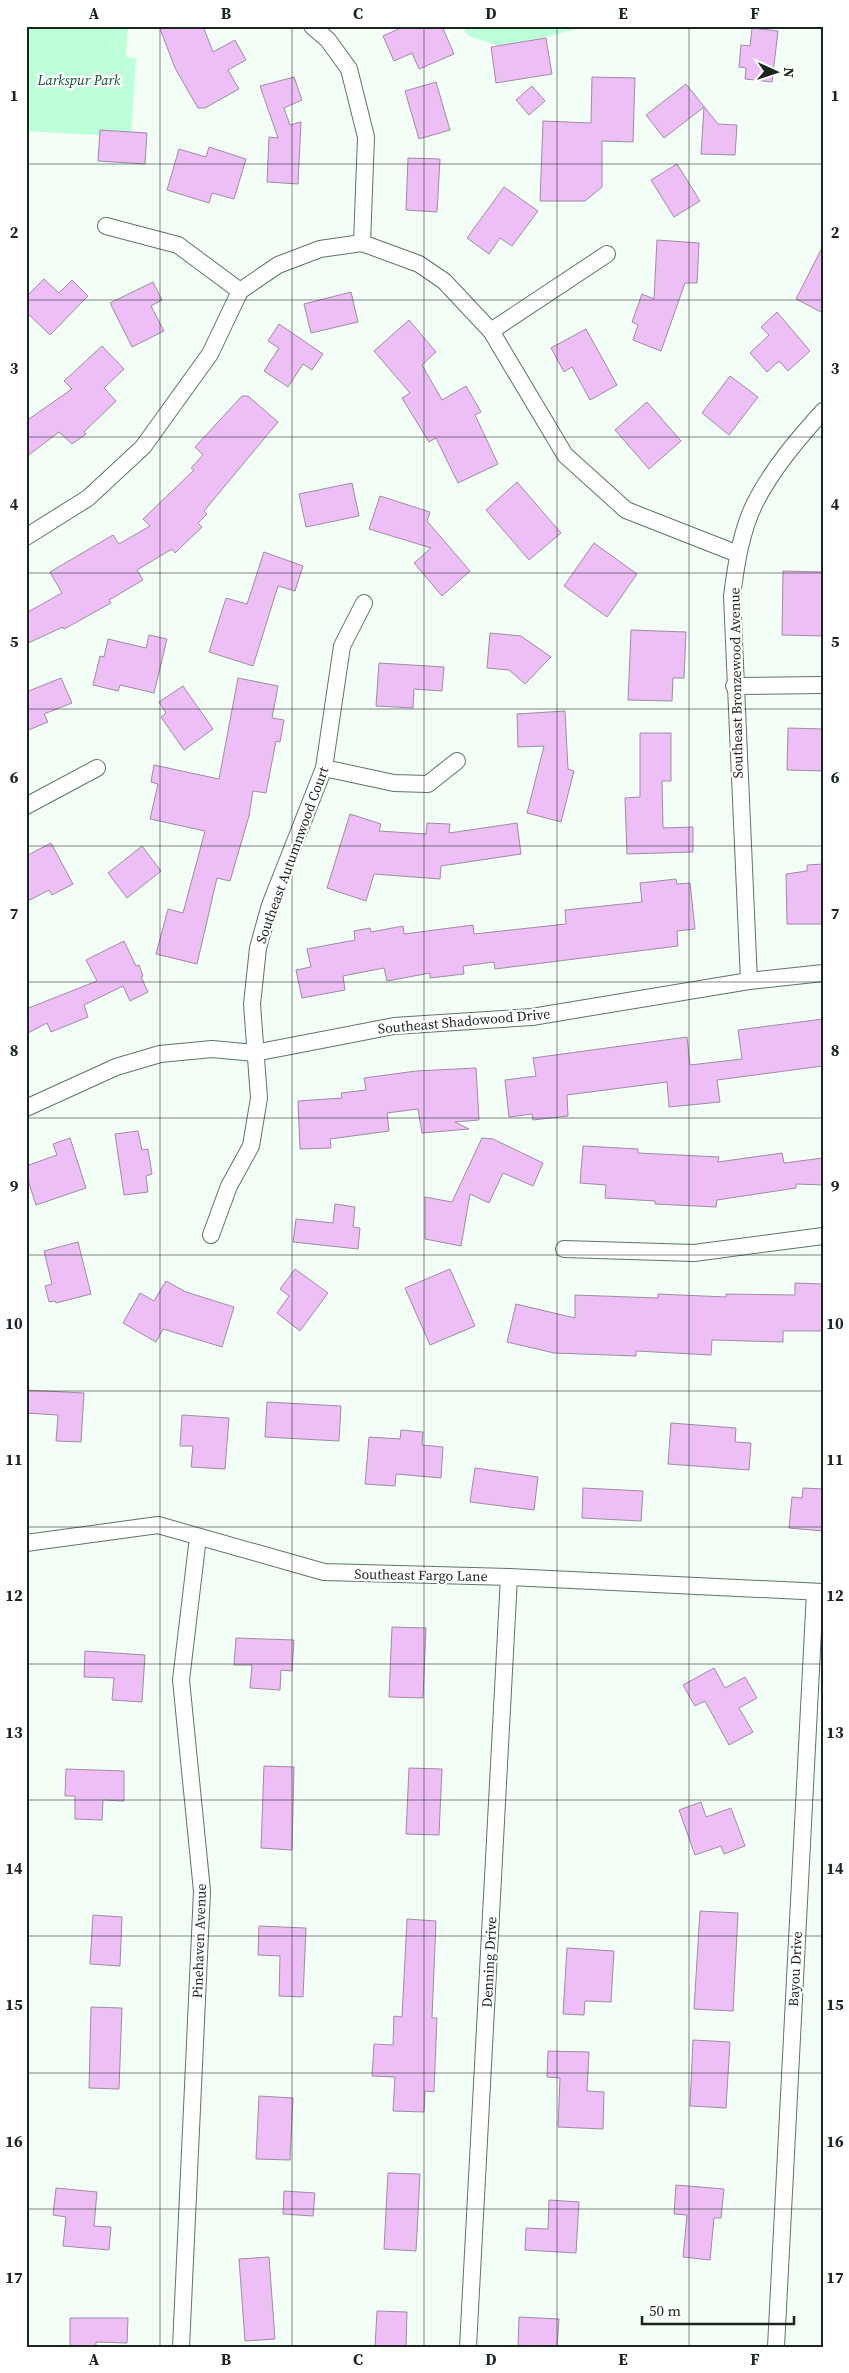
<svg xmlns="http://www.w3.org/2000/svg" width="849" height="2373" viewBox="0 0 849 2373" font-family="'Source Serif 4',serif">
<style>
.green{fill:#bdffd8}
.building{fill:#eebef7;stroke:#9f8ca3}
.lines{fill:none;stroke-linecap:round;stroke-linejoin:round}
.minor-casing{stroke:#5c7666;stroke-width:18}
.minor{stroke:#fff;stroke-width:16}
.grid{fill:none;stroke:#1a251e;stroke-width:1;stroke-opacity:0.55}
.labels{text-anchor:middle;stroke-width:4.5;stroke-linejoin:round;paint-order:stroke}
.park-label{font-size:14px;font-style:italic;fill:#065131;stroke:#fff}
.street-label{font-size:14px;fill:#1a251e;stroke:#fff}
.neatline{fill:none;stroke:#1a251e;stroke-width:2}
.grid-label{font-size:16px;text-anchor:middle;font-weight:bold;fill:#1a251e}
</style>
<rect width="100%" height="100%" fill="#f2fef6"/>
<!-- green -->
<g class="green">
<path d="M26 26H128L126 57 136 58 131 137 26 131Z"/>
<path d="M462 26H590V29L579 28 505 48 469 36Z"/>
</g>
<!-- building -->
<g class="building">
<path d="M159 26H203L213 52 235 40 246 60 228 70 239 89 205 108H198L175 68Z"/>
<path d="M405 26H442L454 54 419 69 412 53 394 61 383 36Z"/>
<path d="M752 28 778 31 772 82 745 79 746 68 739 67 741 45 750 46Z"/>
<path d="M546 38 552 74 496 83 491 47Z"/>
<path d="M294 77 302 100 284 108 290 125 301 122 298 184 267 182 269 137 278 138 260 86Z"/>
<path d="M592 77 635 78 633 142 602 141V187L585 201H540L543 121 591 123Z"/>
<path d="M436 82 450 130 419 139 405 91Z"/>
<path d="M686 84 718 124 737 125 735 155 701 154 704 107 664 138 646 115Z"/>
<path d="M532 86 545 101 529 115 516 100Z"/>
<path d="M100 130 147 133 145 164 98 161Z"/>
<path d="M209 147 246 159 234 199 212 193 209 203 167 190 179 149 206 157Z"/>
<path d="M408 158 440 159 437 212 406 210Z"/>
<path d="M677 164 700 201 674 217 651 180Z"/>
<path d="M504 187 538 211 512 246 500 238 489 254 467 238Z"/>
<path d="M657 240 699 243 697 283H685L661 351 633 340 638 325 632 322 642 294 654 299Z"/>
<path d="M823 246V313L796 299Z"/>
<path d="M44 279 59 293 72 280 88 296 50 335 26 312V297Z"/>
<path d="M153 282 162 300 151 306 164 331 132 347 110 303Z"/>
<path d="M351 292 358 322 311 333 304 304Z"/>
<path d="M777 312 810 351 788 371 779 361 767 372 750 353 769 335 761 327Z"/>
<path d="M409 320 436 352 422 365 442 400 466 386 481 412 475 415 498 464 458 483 436 438 429 442 402 398 410 393 374 351Z"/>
<path d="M279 324 323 354 312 370 303 364 288 387 264 371 279 348 268 341Z"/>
<path d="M586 329 617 385 590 400 572 367 564 372 551 348Z"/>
<path d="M102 346 124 369 104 388 116 401 84 432 86 434 72 444 59 432 26 457V421L72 389 64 381Z"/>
<path d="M730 376 758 397 729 435 702 413Z"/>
<path d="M242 396H248L278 422 204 511 207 514 198 523 202 527 175 553 172 549 137 570 143 580 109 600 111 603 64 629 63 627 26 644V613L62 593 50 572 113 535 119 544 150 526 143 519 194 470 191 468 203 455 195 447Z"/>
<path d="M647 402 681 441 649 469 615 430Z"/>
<path d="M517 482 561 533 529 560 486 510Z"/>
<path d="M352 483 359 516 306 527 299 494Z"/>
<path d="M380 496 430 512 427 521 470 571 442 596 414 563 431 548 369 529Z"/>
<path d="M594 543 637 574 607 617 564 586Z"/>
<path d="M264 552 303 566 295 591 278 586 253 666 209 652 226 598 247 604Z"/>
<path d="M783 571 823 572V636L782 635Z"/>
<path d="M631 630 686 632 684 678H673L672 701 628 700Z"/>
<path d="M490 633 521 636 551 657 525 684 509 670 487 668Z"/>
<path d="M149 635 167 639 154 693 120 685 118 691 93 685 100 656 104 657 108 639 146 648Z"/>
<path d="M379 663 444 667 442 691 414 689 413 708 376 706Z"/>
<path d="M61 678 72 703 44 714 48 722 26 731V692Z"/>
<path d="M238 678 278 686 272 718 284 720 280 742 276 741 266 793 253 791 249 816 230 881 217 878 197 964 156 954 168 909 183 913 205 831 150 819 158 784 151 782 154 765 219 779Z"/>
<path d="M183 686 213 729 184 750 161 717 166 713 159 702Z"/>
<path d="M565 711 568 769 574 771 561 822 527 813 544 746 518 747 517 714Z"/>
<path d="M788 728 823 729V771L787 770Z"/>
<path d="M640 733H671V781H662L663 828 693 827V852L627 854 625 798 640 797Z"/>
<path d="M350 814 381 824 379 831 426 834 427 823 450 824 449 833 517 823 521 854 441 866 440 879 374 874 366 901 327 888Z"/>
<path d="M51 843 73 884 52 895 49 890 26 902V856Z"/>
<path d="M142 846 161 871 127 898 108 873Z"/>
<path d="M823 864V924H787L786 874 807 871V865Z"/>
<path d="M676 879 677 884 690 883 695 929 677 931 678 946 495 969 494 962 463 966 464 974 430 978V973L387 981 384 968 343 976 345 990 302 998 296 970 311 967 307 949 355 940 354 931 370 928 371 932 403 926 404 934 473 925 474 934 566 924 565 910 642 902 640 883Z"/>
<path d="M124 941 136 966 139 965 143 976 141 977 148 992 130 1001 123 986 84 1005 88 1017 51 1032 47 1023 26 1034V1009L97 981 86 960Z"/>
<path d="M823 1019V1066L717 1080 720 1102 669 1107 667 1082 567 1095 568 1116 533 1120 532 1114 509 1117 505 1080 536 1076 533 1058 687 1037 690 1065 742 1059 738 1030Z"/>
<path d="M476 1068 479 1120 455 1122 469 1129 422 1133 418 1109 387 1113 389 1131 330 1139 331 1148 300 1149 298 1101 342 1098 341 1093 366 1090 364 1078 416 1071Z"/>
<path d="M138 1131 142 1150 148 1149 152 1174 146 1176 148 1192 124 1195 115 1134Z"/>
<path d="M70 1138 86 1188 36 1205 26 1174V1166L57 1155 53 1144Z"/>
<path d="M482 1138 493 1139 543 1163 533 1186 503 1173 489 1203 470 1194 461 1246 425 1239V1197L452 1202Z"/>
<path d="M583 1146 638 1149V1153L719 1157 718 1162 782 1153 784 1163 823 1158V1185L796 1184V1188L717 1200 716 1207 655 1204V1201L605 1198 606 1185 580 1183Z"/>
<path d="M335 1204 355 1207 353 1227 360 1228 358 1249 293 1242 296 1219 333 1223Z"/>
<path d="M78 1242 91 1294 56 1303 55 1301 49 1302 45 1286 52 1284 44 1251Z"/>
<path d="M295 1269 328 1293 300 1331 277 1313 289 1296 280 1289Z"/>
<path d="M450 1269 475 1326 430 1345 405 1288Z"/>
<path d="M166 1281 186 1292 234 1307 222 1347 163 1329 156 1342 123 1323 140 1293 154 1301Z"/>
<path d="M795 1283 823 1284V1331H783V1342L712 1340 711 1355 636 1351V1356L554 1353 507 1342 516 1304 575 1318V1295L658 1298V1294L726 1297V1294L795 1295Z"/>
<path d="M26 1390 84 1393 81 1442 56 1441 58 1415 26 1413Z"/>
<path d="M267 1402 341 1406 339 1441 265 1437Z"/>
<path d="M182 1415 229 1418 225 1469 191 1467 193 1446H180Z"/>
<path d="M671 1423 736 1428 735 1442 751 1443 749 1470 668 1464Z"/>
<path d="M401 1430 423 1432 422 1445 443 1447 441 1478 396 1474 395 1486 365 1484 369 1437 400 1439Z"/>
<path d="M475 1468 538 1477 534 1510 470 1502Z"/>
<path d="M583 1488 643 1491 641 1521 582 1518Z"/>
<path d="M803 1488 823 1489V1531L789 1528 792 1497 802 1498Z"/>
<path d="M392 1627 426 1628 423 1698 389 1697Z"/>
<path d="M236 1638 294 1640 292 1671 281 1670 280 1690 250 1688 252 1665H234Z"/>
<path d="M85 1651 145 1655 142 1702 112 1700 114 1678 84 1677Z"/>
<path d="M714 1668 725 1688 745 1677 757 1698 739 1708 753 1732 729 1745 705 1701 695 1706 683 1685Z"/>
<path d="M264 1766 294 1767 292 1850 261 1848Z"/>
<path d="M409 1768 442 1769 439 1835 406 1834Z"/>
<path d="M66 1769 124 1771V1801L103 1800 102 1820 75 1819V1796H65Z"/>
<path d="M701 1802 706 1817 731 1808 745 1846 724 1854 721 1846 695 1855 679 1810Z"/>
<path d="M700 1911 738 1913 733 2011 694 2009Z"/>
<path d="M93 1915 122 1917 120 1966 90 1964Z"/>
<path d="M407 1919 436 1921 432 2018H437L434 2092 425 2091 424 2112 393 2111 395 2077 372 2076 374 2044 393 2045 394 2016 402 2017Z"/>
<path d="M259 1926 306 1928 303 1997 279 1996 280 1956 258 1955Z"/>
<path d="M567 1948 614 1951 611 2002 585 2001 584 2015 563 2014Z"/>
<path d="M91 2007 122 2008 119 2089 89 2088Z"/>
<path d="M693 2040 730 2042 726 2108 690 2106Z"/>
<path d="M548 2051 589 2052 587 2091 604 2092 603 2129 558 2127 560 2078 547 2077Z"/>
<path d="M259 2096 293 2098 290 2160 256 2159Z"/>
<path d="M388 2173 420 2174 416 2251 384 2249Z"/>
<path d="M676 2185 724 2189 721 2218H714L710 2260 683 2257 687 2215 674 2214Z"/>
<path d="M56 2188 97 2192 94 2226 111 2227 109 2250 63 2246 66 2217 53 2215Z"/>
<path d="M284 2191 315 2193 313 2216 283 2214Z"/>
<path d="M549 2200 579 2202 576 2253 525 2250 526 2228 548 2229Z"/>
<path d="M269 2257 275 2339 245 2341 239 2259Z"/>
<path d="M377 2311 407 2312 406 2347H375Z"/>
<path d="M519 2317 559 2319 557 2347H518Z"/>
<path d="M70 2318H128L127 2343 96 2342V2347H70Z"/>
</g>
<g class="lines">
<defs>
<g id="minor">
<path d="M312 26 328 40 349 69 366 137 362 243"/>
<path d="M106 226 178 245 240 291"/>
<path d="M491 331 607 254"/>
<path d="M26 537 88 498 143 447 210 354 240 291 278 265 320 249 362 243 419 264 444 281 491 331 565 455 626 510 738 554"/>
<path d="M734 686 823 685"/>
<path d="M324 768 394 783 428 784 457 761"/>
<path d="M26 806 97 768"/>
<path d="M749 981 732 596C736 565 741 531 755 503 773 468 797 440 823 411"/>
<path d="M26 1108 116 1067 160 1054 212 1049 255 1053 394 1026 532 1017 749 981 823 973"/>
<path d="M211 1235 229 1186 251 1146 259 1098 252 1004 258 948 270 905 324 768 342 646 364 603"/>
<path d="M564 1249 694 1253 823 1236"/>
<path d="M26 1543 158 1525 324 1572 509 1577 823 1592"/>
<path d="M181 2347 202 1891 181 1680 198 1537"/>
<path d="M468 2347 509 1577"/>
<path d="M776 2347 815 1592"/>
</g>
</defs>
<!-- minor casing -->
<use href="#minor" class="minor-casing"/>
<!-- minor -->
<use href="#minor" class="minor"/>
</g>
<!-- grid -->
<path class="grid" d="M160 26V2347M292 26V2347M424 26V2347M557 26V2347M689 26V2347M26 164H823M26 300H823M26 437H823M26 573H823M26 709H823M26 846H823M26 982H823M26 1118H823M26 1255H823M26 1391H823M26 1527H823M26 1664H823M26 1800H823M26 1936H823M26 2073H823M26 2209H823"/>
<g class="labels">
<!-- park labels -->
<g class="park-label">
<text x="79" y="85">Larkspur Park</text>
</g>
<!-- street labels -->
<g class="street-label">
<text transform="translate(736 683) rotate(-91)" y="5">Southeast Bronzewood Avenue</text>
<text transform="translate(292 855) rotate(-70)" y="5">Southeast Autumnwood Court</text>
<text transform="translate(464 1021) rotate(-5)" y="5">Southeast Shadowood Drive</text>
<text transform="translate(421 1575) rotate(1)" y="5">Southeast Fargo Lane</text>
<text transform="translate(199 1941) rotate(-88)" y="5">Pinehaven Avenue</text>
<text transform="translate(489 1962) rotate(-87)" y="5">Denning Drive</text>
<text transform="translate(795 1969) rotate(-87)" y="5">Bayou Drive</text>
</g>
</g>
<!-- border -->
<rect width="849" height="2373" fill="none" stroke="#ffffff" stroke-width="55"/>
<!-- north arrow -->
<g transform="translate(776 72) rotate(93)" stroke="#ffffff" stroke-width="4" paint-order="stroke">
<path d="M0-4L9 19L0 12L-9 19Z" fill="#1a251e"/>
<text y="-8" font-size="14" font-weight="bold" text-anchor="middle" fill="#1a251e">N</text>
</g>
<!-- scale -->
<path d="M642 2316v8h152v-8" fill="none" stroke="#1a251e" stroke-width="2.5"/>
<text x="649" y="2316" font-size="15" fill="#1a251e" stroke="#ffffff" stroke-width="4" paint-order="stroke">50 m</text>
<rect x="28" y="28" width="794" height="2318" class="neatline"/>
<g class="grid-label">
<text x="94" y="19">A</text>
<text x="226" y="19">B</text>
<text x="358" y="19">C</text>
<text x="491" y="19">D</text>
<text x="623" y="19">E</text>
<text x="755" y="19">F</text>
<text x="14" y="101">1</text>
<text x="835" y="101">1</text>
<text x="14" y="238">2</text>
<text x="835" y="238">2</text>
<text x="14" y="374">3</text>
<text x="835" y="374">3</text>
<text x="14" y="510">4</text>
<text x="835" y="510">4</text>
<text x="14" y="647">5</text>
<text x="835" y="647">5</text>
<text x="14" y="783">6</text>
<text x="835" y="783">6</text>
<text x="14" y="919">7</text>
<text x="835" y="919">7</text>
<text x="14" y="1056">8</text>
<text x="835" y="1056">8</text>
<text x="14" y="1192">9</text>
<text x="835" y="1192">9</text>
<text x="14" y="1329">10</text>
<text x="835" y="1329">10</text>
<text x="14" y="1465">11</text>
<text x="835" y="1465">11</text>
<text x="14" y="1601">12</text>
<text x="835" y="1601">12</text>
<text x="14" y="1738">13</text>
<text x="835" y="1738">13</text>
<text x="14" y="1874">14</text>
<text x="835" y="1874">14</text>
<text x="14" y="2010">15</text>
<text x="835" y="2010">15</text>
<text x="14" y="2147">16</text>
<text x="835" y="2147">16</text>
<text x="14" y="2283">17</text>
<text x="835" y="2283">17</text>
<text x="94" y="2365">A</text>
<text x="226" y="2365">B</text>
<text x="358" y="2365">C</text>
<text x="491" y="2365">D</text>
<text x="623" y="2365">E</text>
<text x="755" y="2365">F</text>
</g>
</svg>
